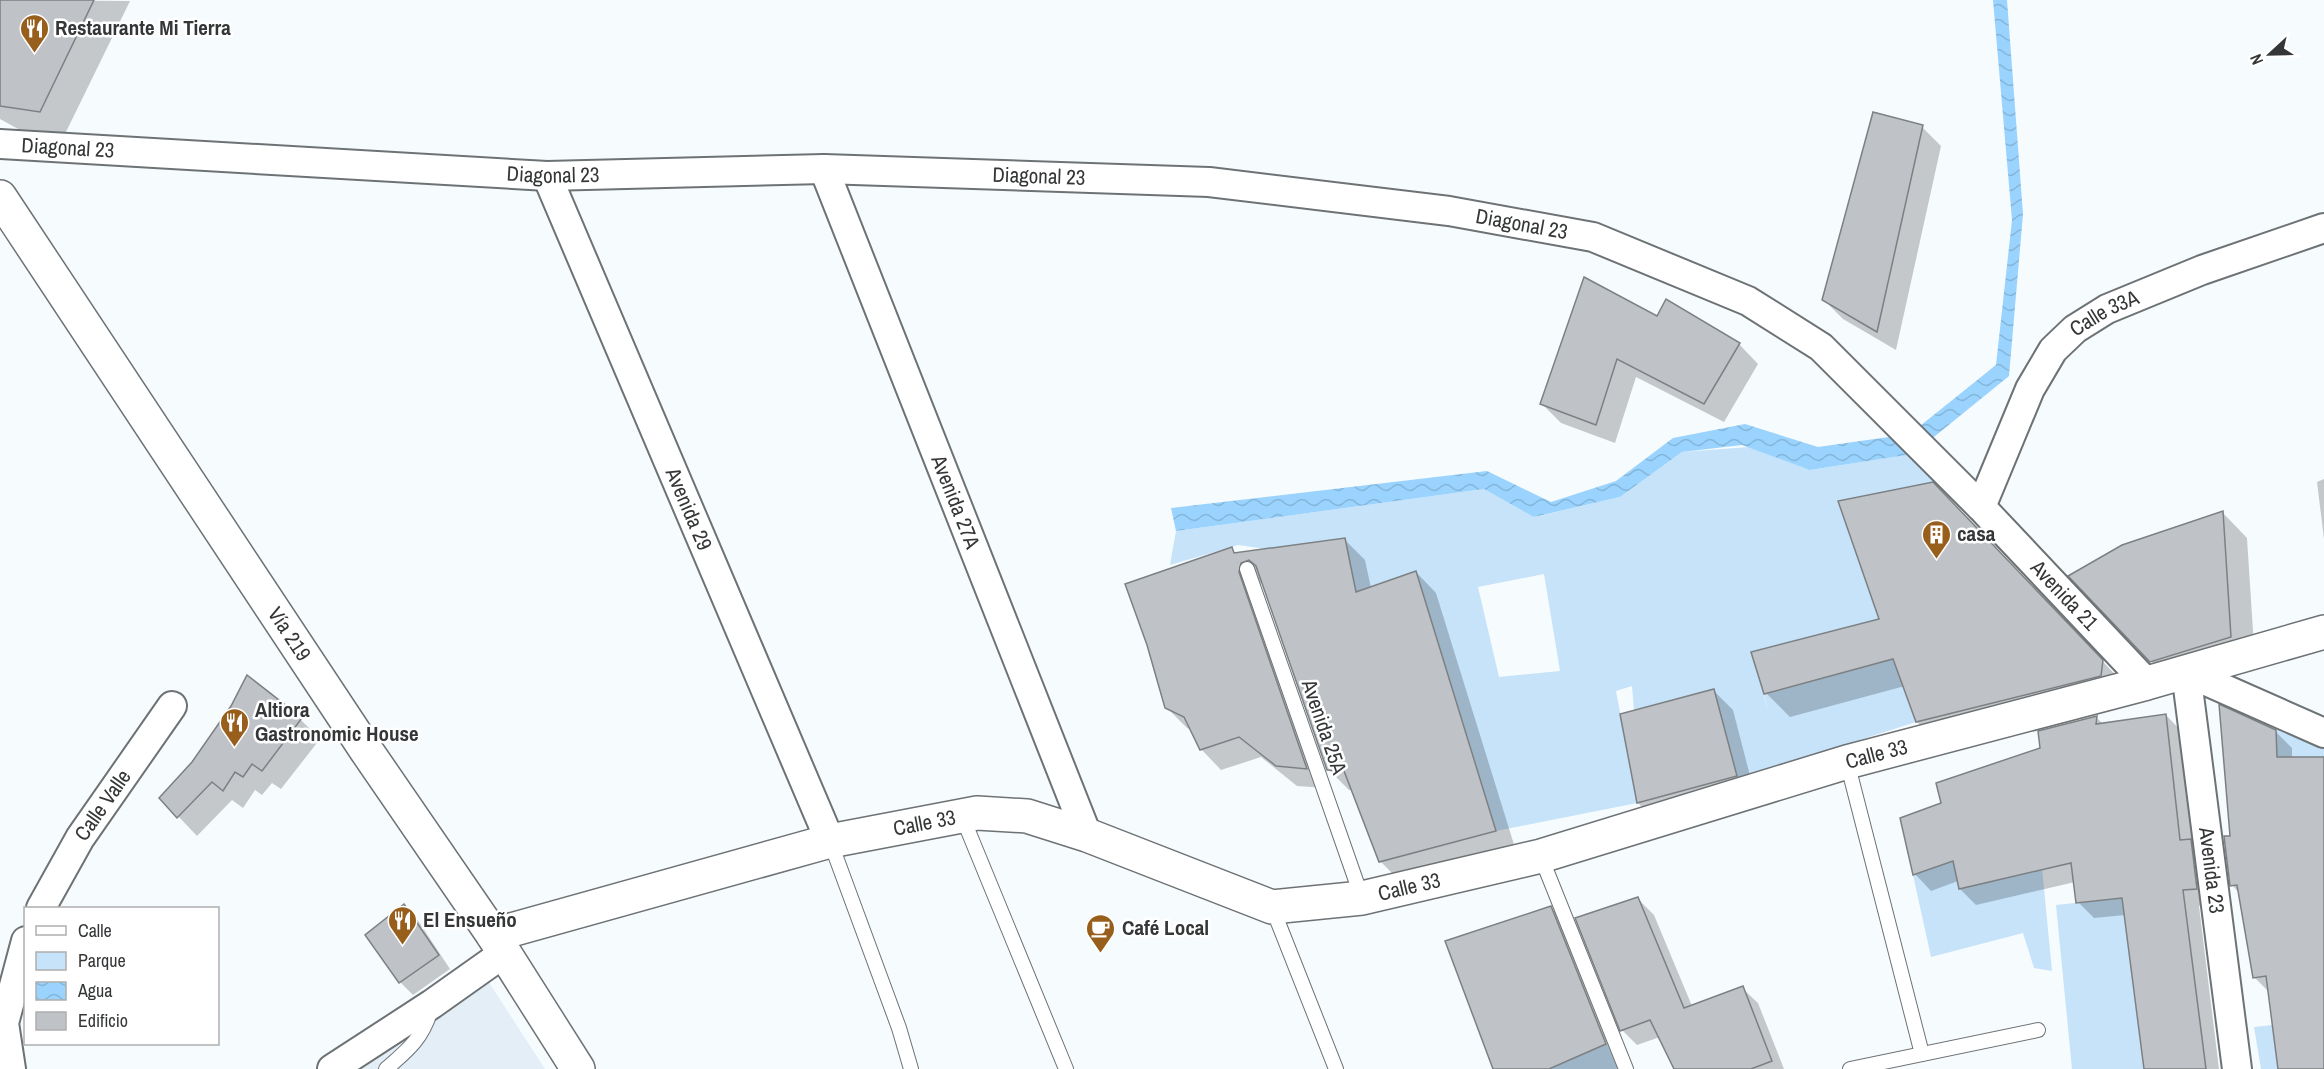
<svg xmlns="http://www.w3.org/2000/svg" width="2324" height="1069" viewBox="0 0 2324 1069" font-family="'Archivo Narrow',sans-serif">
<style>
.built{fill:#e3eef7}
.green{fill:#c6e3fa;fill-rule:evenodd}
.water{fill:url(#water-waves)}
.shadow{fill:#0003}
.building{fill:#bfc3c7;stroke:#7c8083;stroke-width:1.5}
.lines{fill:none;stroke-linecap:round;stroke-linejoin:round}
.lane-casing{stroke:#6d7275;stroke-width:16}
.street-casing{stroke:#6d7275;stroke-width:32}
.secondary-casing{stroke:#6d7275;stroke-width:36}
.lane{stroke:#fff;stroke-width:14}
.street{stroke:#fff;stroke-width:28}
.secondary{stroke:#fff;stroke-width:33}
.labels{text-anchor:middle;stroke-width:5;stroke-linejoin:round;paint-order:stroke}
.poi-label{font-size:21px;font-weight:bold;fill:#343637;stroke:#fff;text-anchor:start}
.street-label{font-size:21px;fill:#343637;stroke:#fff}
</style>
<defs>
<pattern id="water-waves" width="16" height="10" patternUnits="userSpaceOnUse" patternTransform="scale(1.5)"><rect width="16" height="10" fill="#99d3fe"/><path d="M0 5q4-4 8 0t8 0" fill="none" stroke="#84b6da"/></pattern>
</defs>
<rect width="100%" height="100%" fill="#f6fbfe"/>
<!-- built -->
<path class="built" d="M488 981 545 1069H356Z"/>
<!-- green -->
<g class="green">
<path d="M1749 447 1810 470 1913 454 1939 481 1838 501 1879 619 1751 652 1770 716 1764 694 1893 659 1916 722 1737 779 1714 689 1634 710 1632 686 1616 691 1637 803 1496 831 1416 571 1356 592 1345 539 1274 550 1238 545 1170 565 1176 531 1484 489 1535 517 1620 497 1682 452ZM1544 574 1560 671 1499 677 1478 587Z"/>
<path d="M2276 725 2324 746V757H2277Z"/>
<path d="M2039 837 2052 971 2034 968 2023 933 1931 957 1913 875 1953 861 1959 889 2027 873Z"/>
<path d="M2122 898 2144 1069H2072L2056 905Z"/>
<path d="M2273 1025 2280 1069H2261L2254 1027Z"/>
<path d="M1607 1044 1618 1069H1549Z"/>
</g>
<!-- water -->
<path class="water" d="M1993 0H2007L2023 214 2009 376 1913 454 1810 470 1742 445 1682 452 1620 497 1534 517 1484 489 1176 531 1171 508 1487 471 1551 502 1616 481 1673 438 1745 424 1818 447 1910 434 1996 365 2012 220Z"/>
<!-- shadow -->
<g class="shadow">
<path d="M0 0 130 1 64 136 20 130 0 119Z"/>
<path d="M1922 127 1941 146 1896 350 1843 319 1824 300Z"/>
<path d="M1658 318 1739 344 1758 364 1724 422 1636 377 1615 443 1561 423 1541 403Z"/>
<path d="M2324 479V539L2317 482Z"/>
<path d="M1957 508 2126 686 1942 746 1917 722 1905 686 1790 717 1766 693 1881 620Z"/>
<path d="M2223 513 2247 538 2255 662 2176 686 2151 661Z"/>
<path d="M1345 540 1365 560 1371 588 1416 572 1436 593 1516 851 1401 882 1381 862 1353 790H1349L1328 769 1263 582 1260 584 1258 593 1326 788 1297 786 1261 757 1221 770 1201 749 1192 730 1187 728 1166 707 1232 549 1236 554Z"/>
<path d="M1713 690 1733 710 1755 795 1657 822 1638 803Z"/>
<path d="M2166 715 2182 732 2213 905 2199 906 2219 1069H2145L2125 915 2094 918 2078 902 2075 882 1976 905 1960 889 1958 881 1931 891 1915 874 1901 819 1943 804 2096 717 2104 725Z"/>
<path d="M301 720 320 739 281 789 272 783 262 795 255 790 243 808 232 800 197 836 161 798Z"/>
<path d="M2275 731 2292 748V758L2324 759V1069H2280L2270 993 2254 977 2240 894 2232 885V837Z"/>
<path d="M1638 899 1654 915 1692 1006 1742 988 1758 1003 1784 1069H1676L1660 1037 1637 1045 1622 1030Z"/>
<path d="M404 906 417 919 450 969 413 995 400 982Z"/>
<path d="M1551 908 1569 926 1627 1069H1495Z"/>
</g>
<!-- building -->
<g class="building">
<path d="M0 0H94L40 112 0 106Z"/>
<path d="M1873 112 1923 125 1877 332 1822 300Z"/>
<path d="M1584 277 1657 316 1666 299 1740 343 1704 404 1617 359 1596 425 1540 404Z"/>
<path d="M1933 482 2103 660 2101 676 1916 722 1893 659 1764 694 1751 652 1879 619 1838 501Z"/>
<path d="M2223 511 2231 637 2150 662 2068 576 2122 545Z"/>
<path d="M1345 538 1356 592 1416 571 1496 831 1379 862 1344 771 1327 770 1256 566 1249 560 1241 563 1239 572 1307 769 1276 766 1239 737 1200 750 1184 717 1165 708 1147 645 1125 584 1232 547 1234 553Z"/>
<path d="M247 675 302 718 262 771 252 764 243 777 235 772 223 791 212 782 177 818 159 798 192 762 231 706Z"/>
<path d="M1714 689 1737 776 1637 803 1620 714Z"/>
<path d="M2219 704 2276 730 2277 757H2324V1069H2278L2266 976 2253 978 2237 885 2230 886 2224 836H2230Z"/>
<path d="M2166 714 2180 840 2191 839 2197 889 2183 890 2206 1069H2144L2122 898 2076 903 2071 863 1959 889 1953 861 1913 875 1900 818 1941 803 1936 783 2040 748 2038 731 2097 716 2096 724Z"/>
<path d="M1638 897 1684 1008 1743 986 1772 1061 1751 1069H1674L1650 1020 1620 1031 1575 918Z"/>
<path d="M404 904 439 955 399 983 365 935Z"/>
<path d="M1551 906 1606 1044 1549 1069H1493L1445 941Z"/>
</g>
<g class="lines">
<defs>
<g id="lane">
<path d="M1247 569 1362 898"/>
<path d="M1847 762 1922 1054"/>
<path d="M962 816 1066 1069"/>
<path d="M830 841 899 1028 911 1069"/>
<path d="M1541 857 1626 1069"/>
<path d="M1272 907 1336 1069"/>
<path d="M386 1069C408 1050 423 1038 431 1009"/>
<path d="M1850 1069 2038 1030"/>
</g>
<g id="street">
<path id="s1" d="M0 144 547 176 824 169 1209 182 1449 211 1593 237 1748 301 1821 347 1981 507 2147 683"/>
<path id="s2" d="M824 169 1087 835"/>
<path id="s3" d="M547 176 830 841"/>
<path id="s4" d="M1981 507 2030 389 2053 350 2075 329 2107 309 2202 270 2324 228"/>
<path id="s5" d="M2186 672 2237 1069"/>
<path d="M2186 672 2324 733"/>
<path id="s6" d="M41 908 80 838 172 706"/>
<path d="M11 1069 4 1023 26 941"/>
<path d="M332 1069 432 1004 504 953"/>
</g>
<g id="secondary">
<path id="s7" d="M0 197 366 750 493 935 578 1069"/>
<path id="s8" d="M493 935 830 841 977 813 1027 816 1087 835 1272 907 1362 898 1541 856 1847 762 2147 683 2324 632"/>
</g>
</defs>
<!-- lane casing -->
<use href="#lane" class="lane-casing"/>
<!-- street casing -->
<use href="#street" class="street-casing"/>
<!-- secondary casing -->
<use href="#secondary" class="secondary-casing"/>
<!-- lane -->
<use href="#lane" class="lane"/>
<!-- street -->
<use href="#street" class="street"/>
<!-- secondary -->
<use href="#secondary" class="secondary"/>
</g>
<!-- icons -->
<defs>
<symbol id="restaurant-pin" viewBox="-11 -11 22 30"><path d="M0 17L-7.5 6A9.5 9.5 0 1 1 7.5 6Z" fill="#985f1c" stroke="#fff"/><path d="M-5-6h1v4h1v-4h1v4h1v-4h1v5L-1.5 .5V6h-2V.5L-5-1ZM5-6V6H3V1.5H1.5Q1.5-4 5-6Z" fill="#fff"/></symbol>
<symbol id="building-pin" viewBox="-11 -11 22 30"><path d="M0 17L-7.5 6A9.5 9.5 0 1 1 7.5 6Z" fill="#985f1c" stroke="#fff"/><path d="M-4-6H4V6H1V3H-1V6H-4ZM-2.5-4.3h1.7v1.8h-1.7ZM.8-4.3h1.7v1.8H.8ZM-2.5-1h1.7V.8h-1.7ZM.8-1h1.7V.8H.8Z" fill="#fff"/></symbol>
<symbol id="cafe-pin" viewBox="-11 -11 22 30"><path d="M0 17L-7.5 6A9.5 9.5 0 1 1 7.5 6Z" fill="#985f1c" stroke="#fff"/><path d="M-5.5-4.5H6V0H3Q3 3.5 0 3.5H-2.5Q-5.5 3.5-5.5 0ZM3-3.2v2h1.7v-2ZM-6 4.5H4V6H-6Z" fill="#fff"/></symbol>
</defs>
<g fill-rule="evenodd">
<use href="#restaurant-pin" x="18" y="12" width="33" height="45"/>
<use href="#building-pin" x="1920" y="518" width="33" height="45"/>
<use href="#restaurant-pin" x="218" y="706" width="33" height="45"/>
<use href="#restaurant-pin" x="386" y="904" width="33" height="45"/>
<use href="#cafe-pin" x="1084" y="912" width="33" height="45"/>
</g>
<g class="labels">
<!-- poi labels -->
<g class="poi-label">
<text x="55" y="35">Restaurante Mi Tierra</text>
<text x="1957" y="541">casa</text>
<text x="255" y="717">Altiora<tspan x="255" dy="24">Gastronomic House</tspan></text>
<text x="423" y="927">El Ensueño</text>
<text x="1122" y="935">Café Local</text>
</g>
<!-- street labels -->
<g class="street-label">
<text dy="7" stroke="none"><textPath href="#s1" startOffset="68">Diagonal 23</textPath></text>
<text dy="7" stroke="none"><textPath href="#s1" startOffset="554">Diagonal 23</textPath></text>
<text dy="7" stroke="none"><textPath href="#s1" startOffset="1040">Diagonal 23</textPath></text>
<text dy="7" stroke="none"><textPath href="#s1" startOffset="1526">Diagonal 23</textPath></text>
<text dy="7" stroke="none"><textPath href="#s4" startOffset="237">Calle 33A</textPath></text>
<text dy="7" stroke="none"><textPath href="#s2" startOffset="358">Avenida 27A</textPath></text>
<text dy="7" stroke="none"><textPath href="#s3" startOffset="362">Avenida 29</textPath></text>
<text dy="7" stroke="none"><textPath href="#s1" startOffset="2200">Avenida 21</textPath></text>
<text dy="7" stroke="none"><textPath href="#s7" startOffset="524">Vía 219</textPath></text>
<text transform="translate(1324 727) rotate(71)" y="7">Avenida 25A</text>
<text dy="7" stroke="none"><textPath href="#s8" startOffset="1436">Calle 33</textPath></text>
<text dy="7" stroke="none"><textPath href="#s6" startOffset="120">Calle Valle</textPath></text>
<text dy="7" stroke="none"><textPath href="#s8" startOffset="446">Calle 33</textPath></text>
<text dy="7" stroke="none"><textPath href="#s5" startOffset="200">Avenida 23</textPath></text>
<text dy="7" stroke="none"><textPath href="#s8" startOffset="950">Calle 33</textPath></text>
</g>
</g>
<!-- legend -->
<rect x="24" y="907" width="195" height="138" fill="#ffffff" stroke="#aeafaf" stroke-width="1.5"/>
<rect x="36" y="926" width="30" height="9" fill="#ffffff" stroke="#aeafaf" stroke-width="1.5"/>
<text x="78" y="937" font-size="18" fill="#343637">Calle</text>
<rect x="36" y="952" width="30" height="18" fill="#c6e3fa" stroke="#aeafaf" stroke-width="1.5"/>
<text x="78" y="967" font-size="18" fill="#343637">Parque</text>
<rect x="36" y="982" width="30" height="18" fill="url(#water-waves)" stroke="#aeafaf" stroke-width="1.5"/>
<text x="78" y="997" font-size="18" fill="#343637">Agua</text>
<rect x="36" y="1012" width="30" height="18" fill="#bfc3c7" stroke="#aeafaf" stroke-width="1.5"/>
<text x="78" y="1027" font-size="18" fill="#343637">Edificio</text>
<!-- north arrow -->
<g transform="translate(2270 54) rotate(248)" stroke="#ffffff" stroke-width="4.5" paint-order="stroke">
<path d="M0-4.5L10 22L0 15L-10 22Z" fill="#343637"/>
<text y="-9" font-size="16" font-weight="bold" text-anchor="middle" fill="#343637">N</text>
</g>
</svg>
